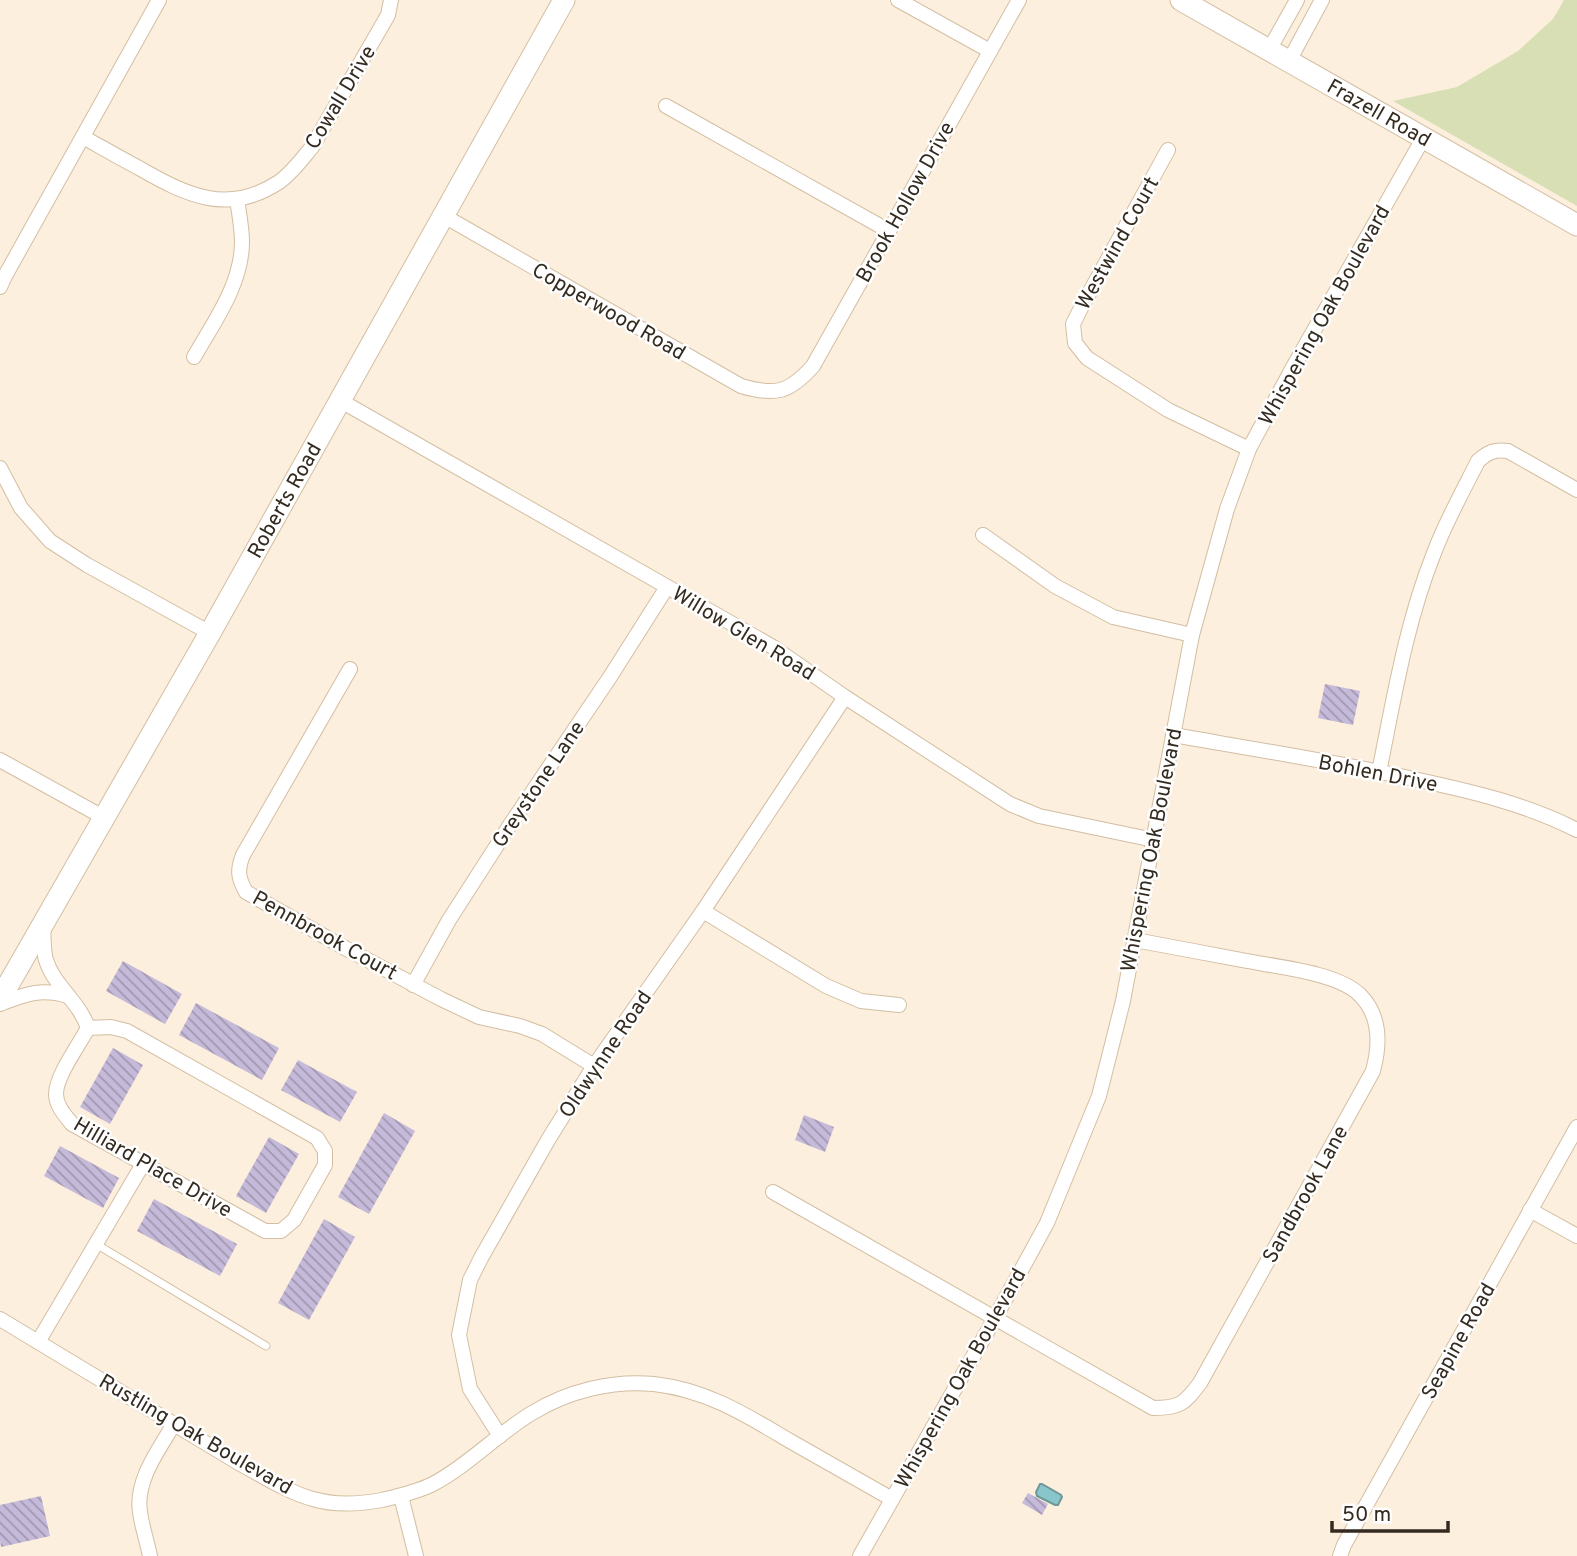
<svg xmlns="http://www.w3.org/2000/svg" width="1577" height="1556" viewBox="0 0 1577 1556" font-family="Overpass,sans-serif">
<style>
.green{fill:#d8dfb5}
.water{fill:#88c6cc;stroke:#6e9898;stroke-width:2}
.building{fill:url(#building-back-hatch)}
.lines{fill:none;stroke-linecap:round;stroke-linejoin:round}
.lane-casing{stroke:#d3bea2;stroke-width:9}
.street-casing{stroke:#d3bea2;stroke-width:16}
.secondary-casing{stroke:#d3bea2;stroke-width:23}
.lane{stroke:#fff;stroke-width:7}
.street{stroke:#fff;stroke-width:14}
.secondary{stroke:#fff;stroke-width:21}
.labels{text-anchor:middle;stroke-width:5;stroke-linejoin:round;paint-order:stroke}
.street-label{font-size:21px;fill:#332b20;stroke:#fefefe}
</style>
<defs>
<pattern id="building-back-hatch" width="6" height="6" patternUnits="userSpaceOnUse" patternTransform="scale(1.75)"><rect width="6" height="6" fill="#c6bada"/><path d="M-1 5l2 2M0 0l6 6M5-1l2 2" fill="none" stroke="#a197b0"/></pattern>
</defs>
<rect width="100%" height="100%" fill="#fcefdd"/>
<!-- green -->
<path class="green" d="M1564 0H1577V206L1393 101 1457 87 1518 51 1553 19Z"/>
<!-- water -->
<path class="water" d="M1040 1484H1042L1061 1495 1062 1497 1058 1505H1055L1037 1496 1036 1492Z"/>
<!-- building -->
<g class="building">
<path d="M1325 684 1360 691 1353 725 1318 718Z"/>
<path d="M123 961 182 994 165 1024 106 991Z"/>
<path d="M196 1003 279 1048 262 1080 179 1035Z"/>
<path d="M113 1048 143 1065 110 1124 80 1107Z"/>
<path d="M298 1060 357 1092 340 1122 281 1090Z"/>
<path d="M384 1113 415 1131 369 1214 338 1197Z"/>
<path d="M804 1115 834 1127 825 1152 795 1140Z"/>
<path d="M269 1137 299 1154 266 1213 236 1196Z"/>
<path d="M60 1146 119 1178 103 1208 44 1176Z"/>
<path d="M154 1199 237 1244 220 1276 137 1231Z"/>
<path d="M324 1219 355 1237 309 1320 278 1303Z"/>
<path d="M1028 1493 1048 1504 1042 1515 1022 1503Z"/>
<path d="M41 1496 50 1536 1 1547 0 1540V1505Z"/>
</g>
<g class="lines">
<defs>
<path id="lane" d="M96 1244 266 1346"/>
<g id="street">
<path d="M898 0 990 51"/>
<path d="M1269 50 1297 0"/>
<path d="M1289 61 1322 0"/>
<path d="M666 106 889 231"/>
<path d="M83 137C101 147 120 158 139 168 186 195 228 216 279 182 292 173 302 159 312 147L388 15 391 0"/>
<path d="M1168 150 1081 308 1073 324 1075 343 1087 358 1168 410 1249 449"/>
<path d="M444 216 741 386C775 396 789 393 813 366L1019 0"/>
<path d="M0 287 5 276 159 0"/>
<path d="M194 357C214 322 242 284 242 242 242 228 239 213 237 199"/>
<path d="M341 401 773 647 845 697 1010 804 1039 816 1154 840"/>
<path d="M0 468 21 508 50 541 87 565 210 633"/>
<path d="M983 535 1055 586 1113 617 1192 635"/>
<path d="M350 669 243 855C237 870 238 878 246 892L345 948 441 999 479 1017 520 1026 542 1034 594 1066"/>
<path d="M1173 735C1254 749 1335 762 1414 779 1470 791 1526 804 1577 830"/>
<path d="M0 760 103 817"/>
<path d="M1379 772C1394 698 1406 623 1434 553 1446 521 1463 491 1478 461 1488 452 1495 449 1508 451L1577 490"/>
<path d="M703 911 826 986 861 1001 899 1005"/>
<path d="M43 926C44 936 43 950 46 960 54 986 79 1001 88 1028 79 1045 56 1076 56 1094 56 1106 65 1115 72 1124L265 1231H281L294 1220 325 1165V1151L317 1138 127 1031 111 1027 88 1028"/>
<path d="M413 985 449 920 510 825 610 677 667 587"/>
<path d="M0 1004C26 994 41 988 68 996"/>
<path d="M773 1192 1153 1408C1180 1408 1184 1404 1200 1383L1373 1071C1380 1045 1381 1016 1360 995 1338 973 1278 967 1247 961 1210 954 1172 947 1135 940"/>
<path d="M1530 1210 1577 1236"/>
<path d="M0 1319 237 1462C261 1475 287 1492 313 1499 336 1506 360 1504 382 1500 399 1496 417 1492 433 1484 469 1465 497 1434 532 1413 568 1391 612 1380 654 1384 707 1390 746 1415 790 1441 824 1460 858 1480 892 1499"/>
<path d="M38 1342 143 1164"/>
<path d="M500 1436 470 1389 459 1335 470 1280 481 1258 548 1140 594 1066 703 911 845 697"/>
<path d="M401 1496 416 1556"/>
<path d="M150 1556C147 1541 142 1527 140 1512 135 1481 159 1449 174 1424"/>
<path d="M860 1556 995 1318 1047 1223 1099 1096 1123 1001 1192 635 1227 509 1249 449 1292 369 1424 137"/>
<path d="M1340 1556 1344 1545 1577 1127"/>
</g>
<g id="secondary">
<path id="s1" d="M1181 0 1577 225"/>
<path id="s2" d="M0 999 210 633 564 0"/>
</g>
</defs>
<!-- lane casing -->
<use href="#lane" class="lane-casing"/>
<!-- street casing -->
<use href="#street" class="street-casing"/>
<!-- secondary casing -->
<use href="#secondary" class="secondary-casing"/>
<!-- lane -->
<use href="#lane" class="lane"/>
<!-- street -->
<use href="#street" class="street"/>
<!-- secondary -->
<use href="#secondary" class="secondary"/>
</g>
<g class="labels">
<!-- street labels -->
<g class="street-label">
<text transform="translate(340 97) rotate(-59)" y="7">Cowall Drive</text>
<text dy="7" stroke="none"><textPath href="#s1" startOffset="228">Frazell Road</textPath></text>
<text transform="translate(905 202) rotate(-61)" y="7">Brook Hollow Drive</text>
<text transform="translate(1117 243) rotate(-61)" y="7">Westwind Court</text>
<text transform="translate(609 311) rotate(30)" y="7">Copperwood Road</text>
<text transform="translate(1324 315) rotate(-61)" y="7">Whispering Oak Boulevard</text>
<text dy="7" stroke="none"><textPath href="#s2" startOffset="574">Roberts Road</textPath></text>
<text transform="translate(744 633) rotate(31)" y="7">Willow Glen Road</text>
<text transform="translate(1378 773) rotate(11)" y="7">Bohlen Drive</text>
<text transform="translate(538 784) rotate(-56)" y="7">Greystone Lane</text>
<text transform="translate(1151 850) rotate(-79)" y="7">Whispering Oak Boulevard</text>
<text transform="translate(325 935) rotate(29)" y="7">Pennbrook Court</text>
<text transform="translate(605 1054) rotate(-56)" y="7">Oldwynne Road</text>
<text transform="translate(153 1167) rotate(30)" y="7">Hilliard Place Drive</text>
<text transform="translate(1305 1194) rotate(-61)" y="7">Sandbrook Lane</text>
<text transform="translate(1458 1341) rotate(-61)" y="7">Seapine Road</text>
<text transform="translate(960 1378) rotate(-61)" y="7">Whispering Oak Boulevard</text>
<text transform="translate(196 1434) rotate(30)" y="7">Rustling Oak Boulevard</text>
</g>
</g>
<!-- scale -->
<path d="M1332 1521v10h116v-10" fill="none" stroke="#332b20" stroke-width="3.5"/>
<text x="1342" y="1521" font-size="21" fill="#332b20" stroke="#fefefe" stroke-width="5" paint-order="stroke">50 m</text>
</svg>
